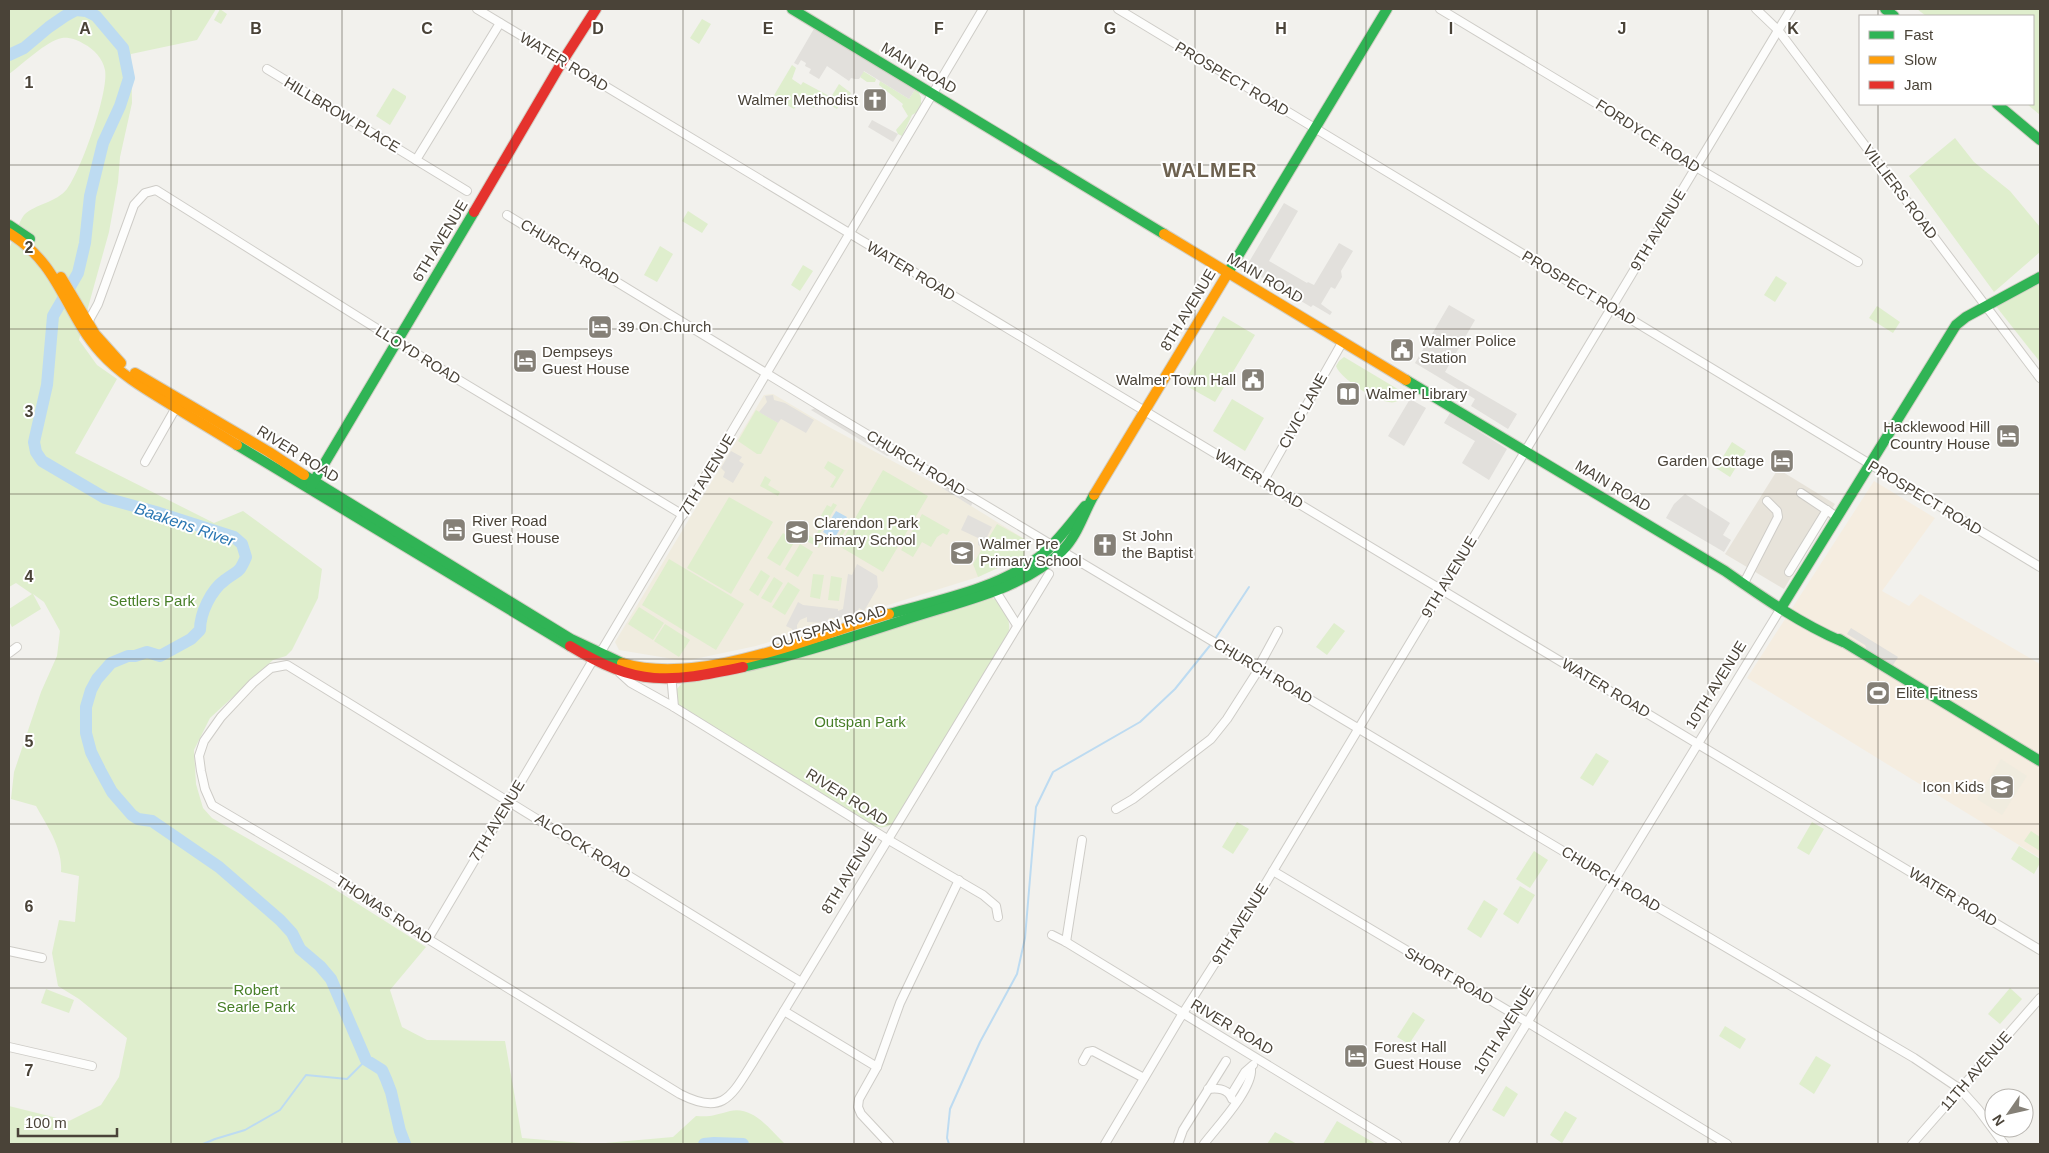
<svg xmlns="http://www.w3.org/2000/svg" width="2049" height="1153" viewBox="0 0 2049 1153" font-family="Helvetica,sans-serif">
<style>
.residential{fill:#e7e3da}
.commercial{fill:#f5ede0}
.education{fill:#f0ecdf}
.green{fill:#dfeecd}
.parking{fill:#e2e0dc}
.water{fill:#bddbf1}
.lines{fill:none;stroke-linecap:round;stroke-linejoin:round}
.stream{stroke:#bddbf1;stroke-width:2}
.river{stroke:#bddbf1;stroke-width:12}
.street-casing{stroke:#ceccc7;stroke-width:10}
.fast-casing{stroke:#d2cec4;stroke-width:12}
.slow-casing{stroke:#d2cec4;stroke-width:12}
.jam-casing{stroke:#d2cec4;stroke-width:12}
.street{stroke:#fdfdfc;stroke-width:8}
.fast{stroke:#30b455;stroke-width:10}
.slow{stroke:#ff9f0a;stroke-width:10}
.jam{stroke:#e5322d;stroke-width:10}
.grid{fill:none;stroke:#4a4338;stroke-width:1;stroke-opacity:0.55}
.labels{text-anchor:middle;stroke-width:4;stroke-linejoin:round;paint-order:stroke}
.street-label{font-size:15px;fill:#4a4338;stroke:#fff}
.poi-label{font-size:15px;fill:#4a4338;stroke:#fff;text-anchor:start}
.park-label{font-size:15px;fill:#487f28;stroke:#fff}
.water-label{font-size:16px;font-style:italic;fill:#2b77b2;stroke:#fff}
.district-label{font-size:20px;font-weight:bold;letter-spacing:1px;fill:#6d614f;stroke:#fff}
.grid-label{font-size:16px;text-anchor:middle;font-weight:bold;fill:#4a4338;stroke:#fff;stroke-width:4;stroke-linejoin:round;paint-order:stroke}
</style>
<rect width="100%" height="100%" fill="#f2f1ed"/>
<!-- residential -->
<path class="residential" d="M1778 469 1835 504 1784 589 1725 554Z"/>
<!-- commercial -->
<path class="commercial" d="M1874 481 1935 518 1882 591 1909 606 1920 594 2040 664V858L1747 678Z"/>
<!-- education -->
<g class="education">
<path d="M773 394 829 427 939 486 1026 540 1024 556 978 577 756 646 685 661 619 650 615 642 764 395Z"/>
<path d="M2001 759 2027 776 2002 815 1977 799Z"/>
</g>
<!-- green -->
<g class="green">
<path d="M9 9H216L197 40 131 54 132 103 120 157 118 182 109 232 79 340 97 365 117 379 75 453 214 523 243 511 322 569 318 598 292 650 286 656 273 660 210 718 194 750 196 784 203 808 212 818 325 883 426 947 390 990 402 1027 427 1040 505 1041 522 1138 594 1144 673 1137 696 1116C712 1117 715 1115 730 1111 754 1106 770 1130 785 1144H9V1106L69 1121 101 1105 119 1077 127 1038 79 999 58 986 52 953 59 920 75 922 79 876 61 872C63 848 47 826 36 806L11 799 14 772 41 692 57 656 60 631 44 602 33 594 41 609 12 627 9 621V609L32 594 16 583 9 587V249C13 241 19 220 25 214 34 205 57 202 67 189 81 171 109 92 105 70 103 59 94 49 84 44 78 40 69 37 62 38 46 41 23 64 9 74Z"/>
<path d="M220 9 227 14 221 24 214 20Z"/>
<path d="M1917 9H2040V115L2027 104H2033V16H1926Z"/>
<path d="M702 19 711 24 699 44 690 38Z"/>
<path d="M792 65 796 68 792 79 801 85 803 82 831 97 839 84 851 93 843 105 840 104 837 109 826 103 827 101 821 97 814 108 809 105 811 97 804 93 794 109 773 97Z"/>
<path d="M863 71 876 79 875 82H867L860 77Z"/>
<path d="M880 81 909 99 916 88 921 97V106L919 111 912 115 902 136 898 134 896 130 908 116 902 106 903 104 879 85Z"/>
<path d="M393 88 406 96V98L390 125 376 116Z"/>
<path d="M1955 138 1974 162 2010 191 2040 227V252L1994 292 1909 176Z"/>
<path d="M688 211 708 224 702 233 682 221Z"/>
<path d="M660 246 673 254 657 282 644 275Z"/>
<path d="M803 265 813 271 800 291 791 285Z"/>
<path d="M1776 276 1787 283 1775 302 1764 295Z"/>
<path d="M2040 284V362L1995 305Z"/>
<path d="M1877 306 1900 322 1893 333 1869 318Z"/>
<path d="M1223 316 1255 335 1215 402 1183 384Z"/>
<path d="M1344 357 1401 391 1403 394C1401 398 1399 401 1395 402 1382 406 1340 379 1336 366L1339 361Z"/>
<path d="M1232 399 1264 418 1245 451 1213 431Z"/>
<path d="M756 410 778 423 761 454H757L738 441Z"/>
<path d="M1732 442 1746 451 1730 477 1716 468Z"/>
<path d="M828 461 844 470 833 488 830 487 836 477 824 468Z"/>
<path d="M883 470 928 496 883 572 839 546Z"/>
<path d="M765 476 771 480 768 485 780 492 778 496 760 486Z"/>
<path d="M729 497 773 522 731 594 687 568Z"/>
<path d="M833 503 837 505 820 533 825 536 823 539 816 535 823 522 819 519 827 505 831 507Z"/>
<path d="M922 514 950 530 947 535 943 533 937 537 931 547 922 542 913 557 901 550Z"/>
<path d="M849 518 852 520 835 547 825 541 828 537 835 542Z"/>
<path d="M997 524 1026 540 1024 556 978 577 973 564Z"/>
<path d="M783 533 795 541 780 566 767 558Z"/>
<path d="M805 533 821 543 819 548 803 539Z"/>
<path d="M800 544 813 552 798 577 785 569Z"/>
<path d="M669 559 744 604 716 650 642 605Z"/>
<path d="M761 570 770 576 758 596 749 590Z"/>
<path d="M813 574 824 575 820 599 810 597Z"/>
<path d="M831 576 842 578 839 601 828 600Z"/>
<path d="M774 577 783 583 771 603 761 598Z"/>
<path d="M788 582 800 590 785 615 772 607Z"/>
<path d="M988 597C1002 598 1013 621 1008 634L893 823C887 827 882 829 875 826L678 706 676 690 682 683 744 671Z"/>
<path d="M639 607 664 623 653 640 628 624Z"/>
<path d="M1334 623 1345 631 1327 655 1316 647Z"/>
<path d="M665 624 690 640 679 657 654 641Z"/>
<path d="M1596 753 1609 761 1593 786 1580 778Z"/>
<path d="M1237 822 1249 829 1233 854 1222 847Z"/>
<path d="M1812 822 1824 829 1809 855 1797 848Z"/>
<path d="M2031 831 2040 837V851L2024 841Z"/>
<path d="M2019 846 2040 859V863L2034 874 2011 859Z"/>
<path d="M1534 851 1548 860 1530 888 1516 879Z"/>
<path d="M1520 886 1535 895 1518 924 1503 914Z"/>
<path d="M1484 900 1498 909 1481 938 1467 929Z"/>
<path d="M2010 988 2022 999 2000 1024 1988 1014Z"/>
<path d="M46 989 74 1000 69 1013 41 1003Z"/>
<path d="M1413 1012 1425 1020 1409 1044 1397 1037Z"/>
<path d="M1725 1026 1746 1039 1740 1049 1719 1036Z"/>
<path d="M1816 1056 1831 1065 1814 1094 1799 1084Z"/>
<path d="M1506 1086 1518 1094 1504 1117 1492 1110Z"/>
<path d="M1565 1111 1577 1118 1562 1143 1550 1135Z"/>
<path d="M1337 1121 1376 1144H1323Z"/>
<path d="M1275 1132 1297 1144H1267Z"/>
</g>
<!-- parking -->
<g class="parking">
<path d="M815 27 916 88 909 99 864 71 859 79H855L851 78 849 81 827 66 819 79 809 73 811 69 805 66 806 63 801 60 798 65 794 63Z"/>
<path d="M872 120 898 134 893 142 868 127Z"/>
<path d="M1284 203 1298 211 1269 261 1307 283 1308 282 1314 285 1339 243 1353 251 1341 271 1342 277 1335 289 1331 287 1321 304 1332 312 1330 315 1313 305 1311 307 1251 271 1249 262Z"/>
<path d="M1449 305 1475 320 1445 372 1517 414 1508 429 1471 406 1475 399 1415 363Z"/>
<path d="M773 395 774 400 785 403 814 420 806 433 783 420 781 419 778 423 759 412 767 402 765 396Z"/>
<path d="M1410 399 1426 408 1404 446 1388 436Z"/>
<path d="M815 408 893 454 887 456 811 410Z"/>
<path d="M1450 413 1507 449 1489 480 1462 463 1475 441 1444 423Z"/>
<path d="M731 451 742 457 739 461 744 464 733 483 723 477 725 472 721 468Z"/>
<path d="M945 484 973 502 971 506 942 488Z"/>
<path d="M1685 494 1730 523 1723 535 1731 540 1724 552 1666 518 1674 504Z"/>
<path d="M968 515 992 527 982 547 978 545V538L961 530Z"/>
<path d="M857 564 877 576 878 587 864 611 859 608 857 614 853 616 850 615 839 618H829L827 623 807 622V617L800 620 797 625V632L793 633 792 629 786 626 798 602 803 605 838 609V611L843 609 848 574 852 575Z"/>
<path d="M1851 628 1898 657 1893 665 1867 650 1865 645 1847 634Z"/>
</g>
<!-- water -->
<path class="water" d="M836 511 847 517 834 539 823 532Z"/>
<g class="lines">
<!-- stream -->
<g class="stream">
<path d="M1215 639 1249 587"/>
<path d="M203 1144 215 1139 245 1130 280 1110 306 1075 347 1079 366 1060"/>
<path d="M949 1144 947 1138 950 1109 980 1042 1017 974 1025 938 1036 807 1053 772 1140 722 1175 689 1212 643"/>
</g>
<!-- river -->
<g class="river">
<path d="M9 55 24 48 49 27 65 16 76 10 86 11 96 16 123 48 129 78 120 106 103 143 90 196 85 243 78 273 53 316 47 385 34 442 36 452 42 461 105 498 156 512 234 537 242 544 246 557C239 574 238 570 225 580 211 590 200 613 200 630L191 639 160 656 147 652 135 656H128L111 663 97 679 91 690 86 707V733L91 752 100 770 112 792 132 815 138 819 152 821 219 867 280 920 292 933 300 949 320 966 331 979 366 1060 382 1070 386 1079 391 1092 400 1131 405 1144"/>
<path d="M704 1144 714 1143 743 1144"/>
</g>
<defs>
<g id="street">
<path d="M477 9 2040 950"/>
<path d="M1118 9 2040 567"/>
<path d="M1440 9 1652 137 1672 153 1858 262"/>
<path d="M1756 9 1778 30 2040 378"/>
<path d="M267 69 467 191"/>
<path d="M416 160 500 23"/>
<path d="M507 215 828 411 1613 881 1914 1058 1960 1089 1978 1109 2004 1144"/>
<path d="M88 322 98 304 134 205 145 193 156 190 457 379 683 515"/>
<path d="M145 462 178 404"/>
<path d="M1263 482 1343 341"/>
<path d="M1801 493 1837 517"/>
<path d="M1789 572 1827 510"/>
<path d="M1745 581 1778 517 1777 511 1767 501"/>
<path d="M993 587 1017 625"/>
<path d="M9 653 17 647"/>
<path d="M1258 668 1278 631"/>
<path d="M620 673 631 683 674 707 887 839 983 895 996 906 998 917"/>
<path d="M671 674 674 707"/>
<path d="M1116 809 1133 799 1211 739 1227 719 1259 669"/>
<path d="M1273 871 1527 1022 1727 1144"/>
<path d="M1052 935 1066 942 1397 1144"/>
<path d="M428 939 593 660 599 655 983 9"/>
<path d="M1066 942 1082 840"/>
<path d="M9 951 42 958"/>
<path d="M801 982 287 665 271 668 253 683 221 717 204 741 199 756 201 771 205 789 212 805 346 884 428 939 680 1094C723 1116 731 1097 753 1062L1049 574"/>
<path d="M784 1011 877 1067"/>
<path d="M9 1047 92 1066"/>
<path d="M1083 1061 1088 1052 1093 1051 1144 1078"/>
<path d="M1208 1089C1217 1088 1228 1088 1232 1099"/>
<path d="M1231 1095 1245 1072 1253 1065"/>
<path d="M889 1144 861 1114 858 1107 859 1099 877 1067 900 1003 959 880"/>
<path d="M1105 1144 1180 1018 1264 886 1791 9"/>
<path d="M1178 1144 1183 1130 1226 1061"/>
<path d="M1204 1144C1216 1128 1253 1089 1251 1069"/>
<path d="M1453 1144 1781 608"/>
<path d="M1912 1144 2040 998"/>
</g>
<g id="fast">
<path d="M792 9 1164 234"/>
<path d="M1885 9 1894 16"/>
<path d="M1997 104 2040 140"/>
<path d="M9 225 30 239"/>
<path d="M1226 276 1387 9"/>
<path d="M1406 380 1725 571C1762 597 1801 624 1843 642"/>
<path d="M237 445 570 646"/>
<path d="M304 475 571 639 622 663"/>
<path d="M311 486 474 212"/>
<path d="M1781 608 1956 325 1966 317 2040 277"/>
<path d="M889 614C939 600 997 589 1039 557 1057 543 1070 524 1085 506"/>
<path d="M1839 639 2040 761"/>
<path d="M743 667C800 654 855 636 910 618 961 601 1022 590 1062 551 1078 535 1083 514 1094 495"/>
</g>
<g id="slow">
<path d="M9 233C61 265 64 312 101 353 119 373 142 387 165 401 189 416 213 430 237 445"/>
<path d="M1164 234 1406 380"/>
<path d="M61 277 95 334 121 363"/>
<path d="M135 373 269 452 304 475"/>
<path d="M1094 495 1226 276"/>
<path d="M622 663C699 687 813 636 889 614"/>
</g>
<g id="jam">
<path d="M474 212 562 62 596 9"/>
<path d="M570 646C638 687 668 683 743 667"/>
</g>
</defs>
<!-- street casing -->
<use href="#street" class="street-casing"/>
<!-- fast casing -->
<use href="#fast" class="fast-casing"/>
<!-- slow casing -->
<use href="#slow" class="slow-casing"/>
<!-- jam casing -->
<use href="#jam" class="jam-casing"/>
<!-- street -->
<use href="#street" class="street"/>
<!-- fast -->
<use href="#fast" class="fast"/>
<!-- slow -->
<use href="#slow" class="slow"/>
<!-- jam -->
<use href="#jam" class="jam"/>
</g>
<!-- grid -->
<path class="grid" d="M171 9V1144M342 9V1144M512 9V1144M683 9V1144M854 9V1144M1024 9V1144M1195 9V1144M1366 9V1144M1537 9V1144M1708 9V1144M1878 9V16M1878 104V1144M9 165H2040M9 329H2040M9 494H2040M9 659H2040M9 824H2040M9 988H2040"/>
<!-- icons -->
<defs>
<symbol id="church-square" viewBox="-11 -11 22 22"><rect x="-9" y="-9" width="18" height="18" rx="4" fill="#858077" stroke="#fff"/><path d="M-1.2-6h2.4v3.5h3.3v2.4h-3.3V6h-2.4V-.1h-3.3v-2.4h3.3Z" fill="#fff"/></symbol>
<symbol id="hotel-square" viewBox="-11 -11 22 22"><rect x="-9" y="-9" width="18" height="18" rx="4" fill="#858077" stroke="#fff"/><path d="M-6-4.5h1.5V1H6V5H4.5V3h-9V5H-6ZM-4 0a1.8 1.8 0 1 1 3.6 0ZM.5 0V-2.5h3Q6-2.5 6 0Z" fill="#fff"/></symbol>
<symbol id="civic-square" viewBox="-11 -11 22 22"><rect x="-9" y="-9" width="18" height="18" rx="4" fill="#858077" stroke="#fff"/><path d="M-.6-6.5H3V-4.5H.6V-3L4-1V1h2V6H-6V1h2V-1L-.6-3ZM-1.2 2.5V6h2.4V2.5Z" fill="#fff"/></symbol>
<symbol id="library-square" viewBox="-11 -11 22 22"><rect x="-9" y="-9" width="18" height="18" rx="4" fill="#858077" stroke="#fff"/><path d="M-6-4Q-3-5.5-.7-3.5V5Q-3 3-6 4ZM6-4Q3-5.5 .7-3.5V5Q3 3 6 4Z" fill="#fff"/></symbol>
<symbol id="school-square" viewBox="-11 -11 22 22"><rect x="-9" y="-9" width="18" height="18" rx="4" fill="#858077" stroke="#fff"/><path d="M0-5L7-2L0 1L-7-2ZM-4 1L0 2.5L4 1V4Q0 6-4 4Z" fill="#fff"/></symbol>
<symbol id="stadium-square" viewBox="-11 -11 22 22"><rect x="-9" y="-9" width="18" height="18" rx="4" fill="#858077" stroke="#fff"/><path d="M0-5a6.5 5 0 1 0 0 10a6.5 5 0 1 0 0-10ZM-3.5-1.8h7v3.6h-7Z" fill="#fff"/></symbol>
</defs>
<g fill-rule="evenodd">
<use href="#church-square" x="861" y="86" width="28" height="28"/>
<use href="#hotel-square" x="586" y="313" width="28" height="28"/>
<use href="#civic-square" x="1388" y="336" width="28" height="28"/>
<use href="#hotel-square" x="511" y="347" width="28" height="28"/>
<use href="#civic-square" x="1239" y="366" width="28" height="28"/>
<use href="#library-square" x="1334" y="380" width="28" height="28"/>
<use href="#hotel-square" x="1994" y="422" width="28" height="28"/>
<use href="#hotel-square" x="1768" y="447" width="28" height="28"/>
<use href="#hotel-square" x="440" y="516" width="28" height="28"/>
<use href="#school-square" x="783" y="518" width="28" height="28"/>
<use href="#church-square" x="1091" y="531" width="28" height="28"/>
<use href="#school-square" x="948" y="539" width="28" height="28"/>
<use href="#stadium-square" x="1864" y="679" width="28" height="28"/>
<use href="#school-square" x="1988" y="773" width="28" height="28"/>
<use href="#hotel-square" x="1342" y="1042" width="28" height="28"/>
</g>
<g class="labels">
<!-- street labels -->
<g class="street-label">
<text transform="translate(564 62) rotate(31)" y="5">WATER ROAD</text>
<text transform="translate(919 68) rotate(31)" y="5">MAIN ROAD</text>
<text transform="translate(1232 79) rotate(31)" y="5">PROSPECT ROAD</text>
<text transform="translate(342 115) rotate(31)" y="5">HILLBROW PLACE</text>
<text transform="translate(1648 136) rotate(33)" y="5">FORDYCE ROAD</text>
<text transform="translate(1900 192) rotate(53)" y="5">VILLIERS ROAD</text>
<text transform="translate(1658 230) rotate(-59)" y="5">9TH AVENUE</text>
<text transform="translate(440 241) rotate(-59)" y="5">6TH AVENUE</text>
<text transform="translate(570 252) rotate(31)" y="5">CHURCH ROAD</text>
<text transform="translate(911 271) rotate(31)" y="5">WATER ROAD</text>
<text transform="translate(1265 278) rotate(30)" y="5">MAIN ROAD</text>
<text transform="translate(1579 288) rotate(31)" y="5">PROSPECT ROAD</text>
<text transform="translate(1188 310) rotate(-59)" y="5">8TH AVENUE</text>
<text transform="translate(418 355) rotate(32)" y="5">LLOYD ROAD</text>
<text transform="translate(1303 411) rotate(-61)" y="5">CIVIC LANE</text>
<text transform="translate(298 454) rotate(32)" y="5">RIVER ROAD</text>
<text transform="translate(916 463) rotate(31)" y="5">CHURCH ROAD</text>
<text transform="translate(707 475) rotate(-59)" y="5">7TH AVENUE</text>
<text transform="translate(1259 479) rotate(31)" y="5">WATER ROAD</text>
<text transform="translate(1613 486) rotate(31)" y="5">MAIN ROAD</text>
<text transform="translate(1925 498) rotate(31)" y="5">PROSPECT ROAD</text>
<text transform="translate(1449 577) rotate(-59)" y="5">9TH AVENUE</text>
<text transform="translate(829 627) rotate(-17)" y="5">OUTSPAN ROAD</text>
<text transform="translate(1263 671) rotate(31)" y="5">CHURCH ROAD</text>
<text transform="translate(1716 685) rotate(-58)" y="5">10TH AVENUE</text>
<text transform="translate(1606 688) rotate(31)" y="5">WATER ROAD</text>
<text transform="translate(847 797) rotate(32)" y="5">RIVER ROAD</text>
<text transform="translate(497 821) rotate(-59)" y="5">7TH AVENUE</text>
<text transform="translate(583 846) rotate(32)" y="5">ALCOCK ROAD</text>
<text transform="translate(849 873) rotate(-59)" y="5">8TH AVENUE</text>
<text transform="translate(1611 879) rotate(31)" y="5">CHURCH ROAD</text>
<text transform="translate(1953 897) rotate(31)" y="5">WATER ROAD</text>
<text transform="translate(384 910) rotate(33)" y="5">THOMAS ROAD</text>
<text transform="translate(1240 924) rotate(-58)" y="5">9TH AVENUE</text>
<text transform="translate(1449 976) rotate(30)" y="5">SHORT ROAD</text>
<text transform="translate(1232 1027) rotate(31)" y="5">RIVER ROAD</text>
<text transform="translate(1504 1030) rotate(-58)" y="5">10TH AVENUE</text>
<text transform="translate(1976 1071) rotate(-49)" y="5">11TH AVENUE</text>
</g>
<!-- poi labels -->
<g class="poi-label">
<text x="858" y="105" text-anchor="end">Walmer Methodist</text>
<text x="618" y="332">39 On Church</text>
<text x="1420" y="346">Walmer Police<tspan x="1420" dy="17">Station</tspan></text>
<text x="542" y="357">Dempseys<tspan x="542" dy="17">Guest House</tspan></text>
<text x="1236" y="385" text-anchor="end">Walmer Town Hall</text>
<text x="1366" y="399">Walmer Library</text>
<text x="1990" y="432" text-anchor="end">Hacklewood Hill<tspan x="1990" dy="17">Country House</tspan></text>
<text x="1764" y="466" text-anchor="end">Garden Cottage</text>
<text x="472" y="526">River Road<tspan x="472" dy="17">Guest House</tspan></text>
<text x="814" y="528">Clarendon Park<tspan x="814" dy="17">Primary School</tspan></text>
<text x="1122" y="541">St John<tspan x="1122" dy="17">the Baptist</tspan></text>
<text x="980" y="549">Walmer Pre<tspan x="980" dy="17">Primary School</tspan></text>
<text x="1896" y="698">Elite Fitness</text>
<text x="1984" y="792" text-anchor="end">Icon Kids</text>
<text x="1374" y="1052">Forest Hall<tspan x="1374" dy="17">Guest House</tspan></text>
</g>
<!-- park labels -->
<g class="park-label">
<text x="152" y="606">Settlers Park</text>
<text x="860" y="727">Outspan Park</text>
<text x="256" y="995">Robert<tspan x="256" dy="17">Searle Park</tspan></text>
</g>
<!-- water labels -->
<g class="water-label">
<text transform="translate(185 524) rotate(19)" y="6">Baakens River</text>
</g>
<!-- district labels -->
<g class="district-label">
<text x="1210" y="177">WALMER</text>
</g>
</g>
<g class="grid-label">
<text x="85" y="34">A</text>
<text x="256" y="34">B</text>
<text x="427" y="34">C</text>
<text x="598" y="34">D</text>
<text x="768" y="34">E</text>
<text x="939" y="34">F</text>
<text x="1110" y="34">G</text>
<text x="1281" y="34">H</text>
<text x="1451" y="34">I</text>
<text x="1622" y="34">J</text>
<text x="1793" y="34">K</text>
<text x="29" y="88">1</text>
<text x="29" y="253">2</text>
<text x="29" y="417">3</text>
<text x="29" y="582">4</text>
<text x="29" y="747">5</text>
<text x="29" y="912">6</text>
<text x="29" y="1076">7</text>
</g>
<!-- border -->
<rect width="2049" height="1153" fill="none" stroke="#4a4338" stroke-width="20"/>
<!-- legend -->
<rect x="1859" y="15" width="175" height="90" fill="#ffffff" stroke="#b7b4af"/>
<rect x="1869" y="31" width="25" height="8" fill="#30b455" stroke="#b7b4af"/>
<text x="1904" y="40" font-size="15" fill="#4a4338">Fast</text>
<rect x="1869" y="56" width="25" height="8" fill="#ff9f0a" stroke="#b7b4af"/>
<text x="1904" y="65" font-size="15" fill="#4a4338">Slow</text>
<rect x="1869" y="81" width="25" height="8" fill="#e5322d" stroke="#b7b4af"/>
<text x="1904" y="90" font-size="15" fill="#4a4338">Jam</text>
<!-- north arrow -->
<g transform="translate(2009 1113) rotate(236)"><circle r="24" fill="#ffffff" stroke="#b7b4af"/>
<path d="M0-4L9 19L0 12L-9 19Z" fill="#858077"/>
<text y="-8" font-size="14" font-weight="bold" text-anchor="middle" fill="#4a4338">N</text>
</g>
<!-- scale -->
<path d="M18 1128v8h99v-8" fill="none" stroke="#4a4338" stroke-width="2.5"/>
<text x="25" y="1128" font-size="15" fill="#4a4338" stroke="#ffffff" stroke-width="4" paint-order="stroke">100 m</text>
</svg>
